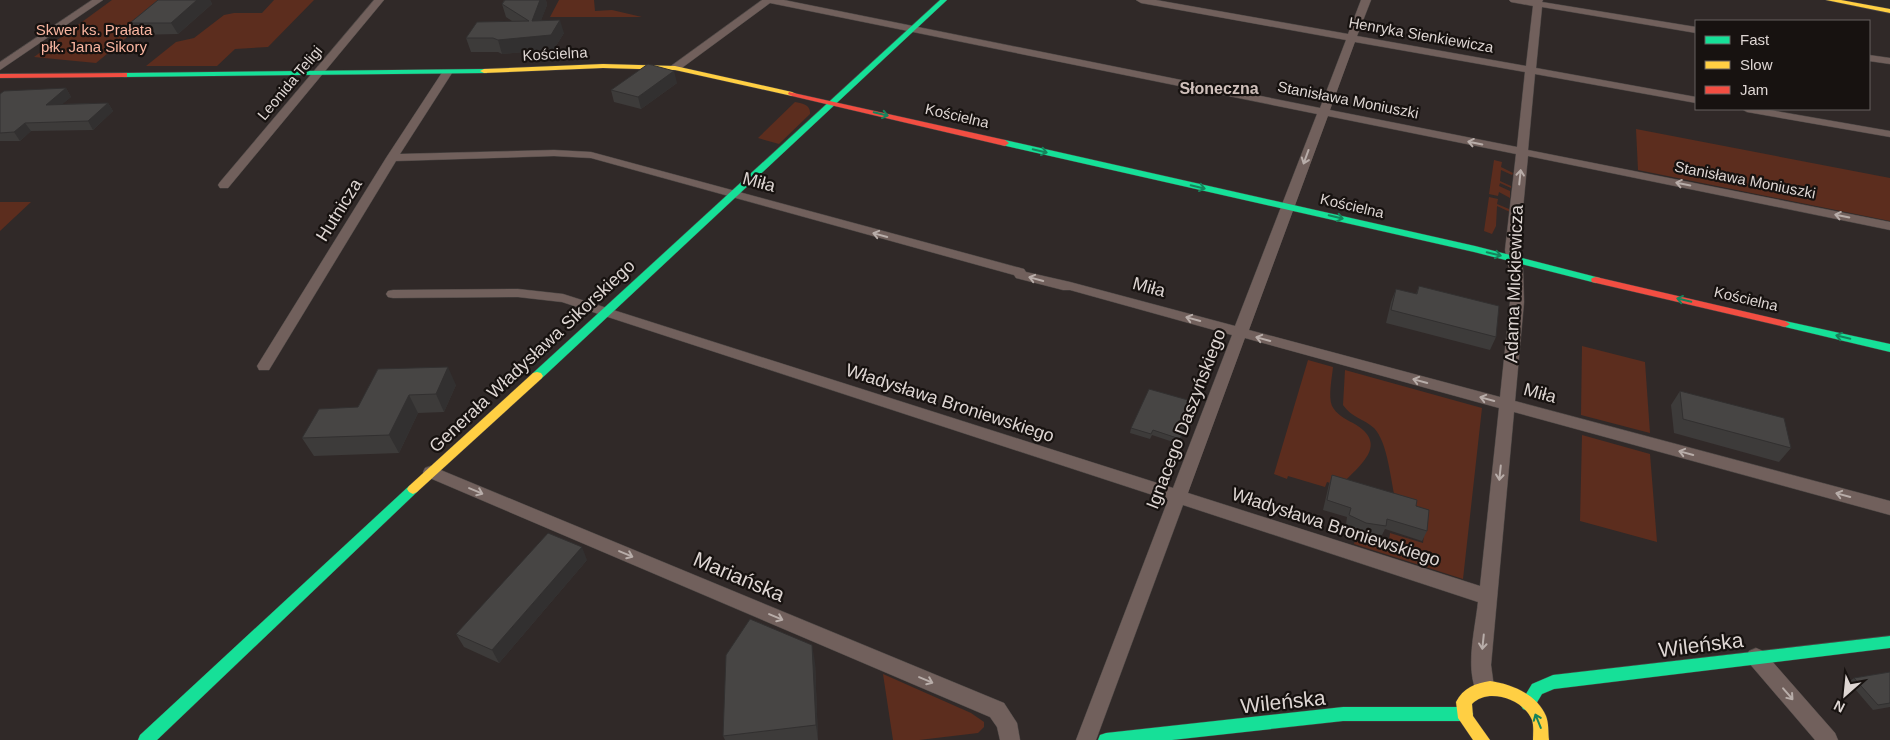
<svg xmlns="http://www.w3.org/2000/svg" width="1890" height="740" viewBox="0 0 1890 740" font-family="Arial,sans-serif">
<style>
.green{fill:#5c2d1e}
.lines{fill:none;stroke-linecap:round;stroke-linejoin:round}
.street-casing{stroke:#4b4644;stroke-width:1}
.fast-casing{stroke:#4b4644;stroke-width:1}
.slow-casing{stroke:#4b4644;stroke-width:1}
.jam-casing{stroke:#4b4644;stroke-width:1}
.street{fill:#71605c;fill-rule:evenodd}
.fast{fill:#16e098;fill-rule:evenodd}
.slow{fill:#ffcf43;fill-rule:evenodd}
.jam{fill:#f24e42;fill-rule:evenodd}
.wall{fill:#3d3b3a}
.shaded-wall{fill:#323030}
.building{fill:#474544;stroke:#323030}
.oneway{stroke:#16835b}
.oneway2{stroke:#b8ada9}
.labels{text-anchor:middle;stroke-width:4.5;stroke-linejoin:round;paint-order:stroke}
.far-park-label{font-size:15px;fill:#fab6a1;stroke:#171210}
.far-street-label{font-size:15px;fill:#ded6d3;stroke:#171210}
.far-neighbourhood-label{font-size:16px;font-weight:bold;fill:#d0c0bb;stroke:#171210}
.street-label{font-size:18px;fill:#ded6d3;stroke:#171210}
.near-street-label{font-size:21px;fill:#ded6d3;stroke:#171210}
</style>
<rect width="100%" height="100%" fill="#302928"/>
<!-- green -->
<g class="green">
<path d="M112 0H172L96 63 34 57Z"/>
<path d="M274 0H314L268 47 235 49 217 66H146L176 42 194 38 224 15 234 13H262Z"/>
<path d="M559 0H594L595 11 612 10 642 17H550Z"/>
<path d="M795 102C802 103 811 105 810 114L779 144 758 138Z"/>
<path d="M1636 129 1890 178V221L1638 170Z"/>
<path d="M1494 160 1502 162 1501 167 1513 173 1512 175 1501 170 1500 181 1511 186V188L1500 183 1499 186 1510 191V198L1499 192 1498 196 1489 194Z"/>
<path d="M1489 197 1498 199 1497 204 1509 209 1510 212 1497 206 1496 226 1492 234 1484 231Z"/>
<path d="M0 202H31L0 231Z"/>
<path d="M1582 346 1645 362 1650 433 1581 415Z"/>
<path d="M1308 360 1333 367C1332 378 1328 396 1332 406 1336 414 1345 419 1353 423 1391 444 1359 466 1340 486L1327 482 1325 487 1288 476 1287 479 1274 474Z"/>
<path d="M1345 370 1482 408 1463 579 1354 544 1356 537 1388 547 1390 533 1423 543 1426 519 1396 503C1391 483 1388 442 1374 428 1364 419 1351 417 1343 405Z"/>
<path d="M1582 435 1650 454 1657 542 1580 521Z"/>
<path d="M883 674 971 713 984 722V727L978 733 919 740H893Z"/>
</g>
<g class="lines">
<defs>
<g id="street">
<path d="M92 0H103L0 70V62Z"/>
<path d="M374 0H384L228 188H220L218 185 220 182Z"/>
<path d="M762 0H784L1320 108 1346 40 1141 3 1136 0H1156L1348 34 1361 0H1371L1357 36 1526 66 1533 6 1511 2 1509 0H1543L1542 2 1696 27V33L1542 7 1536 68 1696 97V103L1535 74 1528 150 1890 222V230L1528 156 1519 250 1523 269 1524 302 1515 401 1890 501V515L1514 412 1491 665 1494 687 1491 693 1484 696 1477 693C1465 667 1475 630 1478 602L1183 505 1096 740H1076L1168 500 562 302 518 297 393 298 388 297 386 294 388 291 393 290 518 289 563 294 1173 488 1232 335 1070 290H1063L1016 278 1014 275 591 158 554 156 396 161 269 370H259L257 366 386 158 443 71 447 70 452 73 400 154 554 150 591 152 1024 269 1026 272 1070 282 1235 326 1317 114 770 3 679 70H671L670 68 671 66ZM1355 42 1525 72 1517 147 1330 110ZM1328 116 1516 154 1505 250 1509 269 1510 302 1500 397 1249 330ZM1245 338 1499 408 1480 586 1188 493Z"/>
<path d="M1869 55 1890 58V64L1869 61Z"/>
<path d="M1742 109H1764L1890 131V137L1747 112Z"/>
<path d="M431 466 1004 703 1017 723 1020 740H1000L997 727 990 717 425 476 423 472 425 468Z"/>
<path d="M1756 648 1763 651 1835 733 1838 740H1815L1749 663 1746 657 1749 651Z"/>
</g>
<g id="fast">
<path d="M940 0H947L541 379H533L531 376 533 373Z"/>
<path d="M484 69H487V73L124 77 120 75 124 73Z"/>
<path d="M1005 140 1475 246 1600 278 1601 280 1596 283 1474 252 1002 145V141Z"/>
<path d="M1785 321 1890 344V352L1781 326 1780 324 1781 322Z"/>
<path d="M413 484 417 486 419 489 417 492 157 740H138L140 735 409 486Z"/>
<path d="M1890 636V648L1554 689 1542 694 1533 709 1528 711 1523 709 1520 704 1532 684 1553 675Z"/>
<path d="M1343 707H1465L1470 709 1473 714 1470 719 1465 721H1343L1172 740H1098L1100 735 1106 733Z"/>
</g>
<g id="slow">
<path d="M1826 0H1841L1890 9V13Z"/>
<path d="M603 64 675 66 792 92 796 94 792 96 675 70 603 68 484 73 480 71 484 69Z"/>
<path d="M537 372 541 373 543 376 541 379 417 492 413 494 409 492 407 489 409 486 533 373Z"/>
<path d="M1490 681C1511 684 1537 694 1546 716 1549 724 1548 732 1549 740H1533C1533 734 1534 726 1532 720 1524 699 1488 687 1472 704L1473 716 1490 740H1473L1458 718 1456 702C1463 688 1476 683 1490 681Z"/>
</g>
<g id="jam">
<path d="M127 73V77H124L0 78V74Z"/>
<path d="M789 92 1005 140 1009 143 1005 146 792 96 788 94Z"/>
<path d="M1596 277 1785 321 1790 324 1785 327 1592 282 1591 280 1592 278Z"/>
</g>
</defs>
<!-- street casing -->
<use href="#street" class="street-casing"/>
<!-- fast casing -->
<use href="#fast" class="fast-casing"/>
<!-- slow casing -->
<use href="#slow" class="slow-casing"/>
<!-- jam casing -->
<use href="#jam" class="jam-casing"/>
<!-- street -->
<use href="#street" class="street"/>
<!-- fast -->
<use href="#fast" class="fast"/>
<!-- slow -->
<use href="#slow" class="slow"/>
<!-- jam -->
<use href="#jam" class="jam"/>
</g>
<!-- wall -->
<g class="wall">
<path d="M158 0H210L212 4 178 34 136 35 130 23Z"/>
<path d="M504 0H546L547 5 541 20 564 33 554 49 502 54 498 52H471L466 38 512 21 506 17 502 4Z"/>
<path d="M677 83 641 109 614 102 611 90Z"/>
<path d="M66 88 71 97 62 104 108 103 113 111 93 130 31 131 20 141H0V94Z"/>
<path d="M1419 286 1496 337 1490 350 1386 323 1391 302 1396 289 1416 294Z"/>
<path d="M378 369 456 385 444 412 418 413 399 453 314 456 302 438 358 407Z"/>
<path d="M1680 391 1791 448 1779 462 1674 433 1671 405Z"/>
<path d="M1195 402 1194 407 1179 444 1152 435 1150 439 1130 433 1131 428Z"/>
<path d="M1332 475 1416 506 1427 531 1422 541 1385 529 1382 535 1362 533 1346 524 1347 517 1323 510 1329 484Z"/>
<path d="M587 560 499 663 464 647 456 634Z"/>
<path d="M815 662 818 740H725L723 736Z"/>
<path d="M1890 672V707L1873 710 1849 682 1854 678Z"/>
</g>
<!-- shaded-wall -->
<g class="shaded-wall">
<path d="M197 0H210L212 4 178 34 171 23Z"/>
<path d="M540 0H546L547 5 536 34 532 21Z"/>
<path d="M560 20 564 33 554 49 502 54 498 40Z"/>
<path d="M674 71 677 83 641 109 638 97Z"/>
<path d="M66 88 71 97 52 113 46 105Z"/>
<path d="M108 103 113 111 93 130 88 121Z"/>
<path d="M25 123 31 131 20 141 14 132Z"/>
<path d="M448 367 456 385 444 412 436 394Z"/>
<path d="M409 395 418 413 399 453 389 435Z"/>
<path d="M1195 402 1194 407 1179 444 1180 439Z"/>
<path d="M582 547 587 560 499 663 492 650Z"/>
<path d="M812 645 815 662 818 740 816 725Z"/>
</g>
<!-- building -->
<g class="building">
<path d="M158 0H197L171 23H130Z"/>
<path d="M505 0H540L532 21 560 20 551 35 498 40 493 38H466L477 22 529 21 502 4Z"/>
<path d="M648 64 674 71 638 97 611 90Z"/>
<path d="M66 88 46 105 108 103 88 121 25 123 14 132 0 133V94L4 91Z"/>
<path d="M1419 286 1499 306 1496 337 1391 310 1396 289 1417 294Z"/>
<path d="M448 367 436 394 409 395 389 435 302 438 319 409 358 407 378 369Z"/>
<path d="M1149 389 1195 402 1180 439 1153 430 1151 434 1131 428Z"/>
<path d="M1680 391 1784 418 1791 448 1683 419Z"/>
<path d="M1332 475 1417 500 1416 506 1429 510 1427 531 1387 519 1386 526 1366 523 1349 515 1351 508 1327 500Z"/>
<path d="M548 533 582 547 492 650 456 634Z"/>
<path d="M750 619 812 645 816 725 723 736 726 655Z"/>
<path d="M1890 672V703L1878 705 1854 678Z"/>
</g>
<!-- one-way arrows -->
<defs><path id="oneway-shaft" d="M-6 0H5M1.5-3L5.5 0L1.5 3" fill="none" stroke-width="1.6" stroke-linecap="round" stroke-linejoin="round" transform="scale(1.25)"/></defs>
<g class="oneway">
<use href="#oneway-shaft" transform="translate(881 114) rotate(13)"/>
<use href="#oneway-shaft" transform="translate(1040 151) rotate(13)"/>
<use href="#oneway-shaft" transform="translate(1198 187) rotate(13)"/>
<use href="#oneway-shaft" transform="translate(1336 217) rotate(13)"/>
<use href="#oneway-shaft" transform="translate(1494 254) rotate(14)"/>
<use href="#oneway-shaft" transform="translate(1684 300) rotate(-167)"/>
<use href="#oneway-shaft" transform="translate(1843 337) rotate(-167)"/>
<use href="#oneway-shaft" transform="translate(1538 721) rotate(-112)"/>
</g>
<g class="oneway2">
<use href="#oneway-shaft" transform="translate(1475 143) rotate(-169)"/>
<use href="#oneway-shaft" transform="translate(1306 157) rotate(110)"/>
<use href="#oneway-shaft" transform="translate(1520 177) rotate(-84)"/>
<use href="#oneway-shaft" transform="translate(1683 184) rotate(-169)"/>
<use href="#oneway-shaft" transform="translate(1842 216) rotate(-169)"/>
<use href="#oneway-shaft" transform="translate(880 235) rotate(-165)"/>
<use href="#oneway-shaft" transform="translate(1036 279) rotate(-165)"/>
<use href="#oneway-shaft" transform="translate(1193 319) rotate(-165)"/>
<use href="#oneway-shaft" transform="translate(1263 339) rotate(-165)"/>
<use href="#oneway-shaft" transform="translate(1420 381) rotate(-165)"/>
<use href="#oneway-shaft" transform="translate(1487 399) rotate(-165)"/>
<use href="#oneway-shaft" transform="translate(1686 453) rotate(-165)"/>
<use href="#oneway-shaft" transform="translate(1500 473) rotate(96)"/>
<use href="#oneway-shaft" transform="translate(476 491) rotate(23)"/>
<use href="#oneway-shaft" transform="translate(1843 495) rotate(-165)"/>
<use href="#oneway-shaft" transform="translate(626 554) rotate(23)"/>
<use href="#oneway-shaft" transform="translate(776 617) rotate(23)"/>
<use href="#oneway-shaft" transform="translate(1483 642) rotate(96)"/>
<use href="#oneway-shaft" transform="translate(926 680) rotate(23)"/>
<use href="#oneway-shaft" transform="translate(1788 694) rotate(49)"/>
</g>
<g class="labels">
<!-- far-park labels -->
<g class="far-park-label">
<text x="94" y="35">Skwer ks. Prałata<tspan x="94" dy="17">płk. Jana Sikory</tspan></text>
</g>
<!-- far-street labels -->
<g class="far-street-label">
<text transform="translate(1421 35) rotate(10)" y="5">Henryka Sienkiewicza</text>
<text transform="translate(555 54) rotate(-3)" y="5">Kościelna</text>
<text transform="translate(290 83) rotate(-50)" y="5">Leonida Teligi</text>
<text transform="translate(1348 100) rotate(11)" y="5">Stanisława Moniuszki</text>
<text transform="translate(957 116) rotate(13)" y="5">Kościelna</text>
<text transform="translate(1745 180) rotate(11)" y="5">Stanisława Moniuszki</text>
<text transform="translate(1352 206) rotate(13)" y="5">Kościelna</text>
<text transform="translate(1746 299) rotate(13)" y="5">Kościelna</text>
</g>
<!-- far-neighbourhood labels -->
<g class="far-neighbourhood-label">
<text x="1219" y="94">Słoneczna</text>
</g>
<!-- street labels -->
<g class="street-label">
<text transform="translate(759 182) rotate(15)" y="6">Miła</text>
<text transform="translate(339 210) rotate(-58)" y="6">Hutnicza</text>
<text transform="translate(1514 284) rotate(-88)" y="6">Adama Mickiewicza</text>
<text transform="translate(1149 287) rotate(15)" y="6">Miła</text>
<text transform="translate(532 356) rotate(-43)" y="6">Generała Władysława Sikorskiego</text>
<text transform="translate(1540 393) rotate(15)" y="6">Miła</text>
<text transform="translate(950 403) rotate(18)" y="6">Władysława Broniewskiego</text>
<text transform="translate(1186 419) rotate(-69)" y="6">Ignacego Daszyńskiego</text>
<text transform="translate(1336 527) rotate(18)" y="6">Władysława Broniewskiego</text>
</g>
<!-- near-street labels -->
<g class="near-street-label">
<text transform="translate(739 577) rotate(23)" y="7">Mariańska</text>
<text transform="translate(1701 645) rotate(-7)" y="7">Wileńska</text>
<text transform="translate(1283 702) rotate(-6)" y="7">Wileńska</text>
</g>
</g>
<!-- legend -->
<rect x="1695" y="20" width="175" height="90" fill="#171210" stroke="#67605e"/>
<rect x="1705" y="36" width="25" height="8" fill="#16e098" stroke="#67605e"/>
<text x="1740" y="45" font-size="15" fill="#ded6d3">Fast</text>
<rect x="1705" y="61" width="25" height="8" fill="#ffcf43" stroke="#67605e"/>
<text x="1740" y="70" font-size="15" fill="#ded6d3">Slow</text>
<rect x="1705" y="86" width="25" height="8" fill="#f24e42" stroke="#67605e"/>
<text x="1740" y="95" font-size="15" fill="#ded6d3">Jam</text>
<!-- north arrow -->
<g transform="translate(1845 695) rotate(207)" stroke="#171210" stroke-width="4" paint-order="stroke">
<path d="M0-4L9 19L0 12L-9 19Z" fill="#ded6d3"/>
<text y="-8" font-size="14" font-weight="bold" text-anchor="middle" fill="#ded6d3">N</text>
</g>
</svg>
